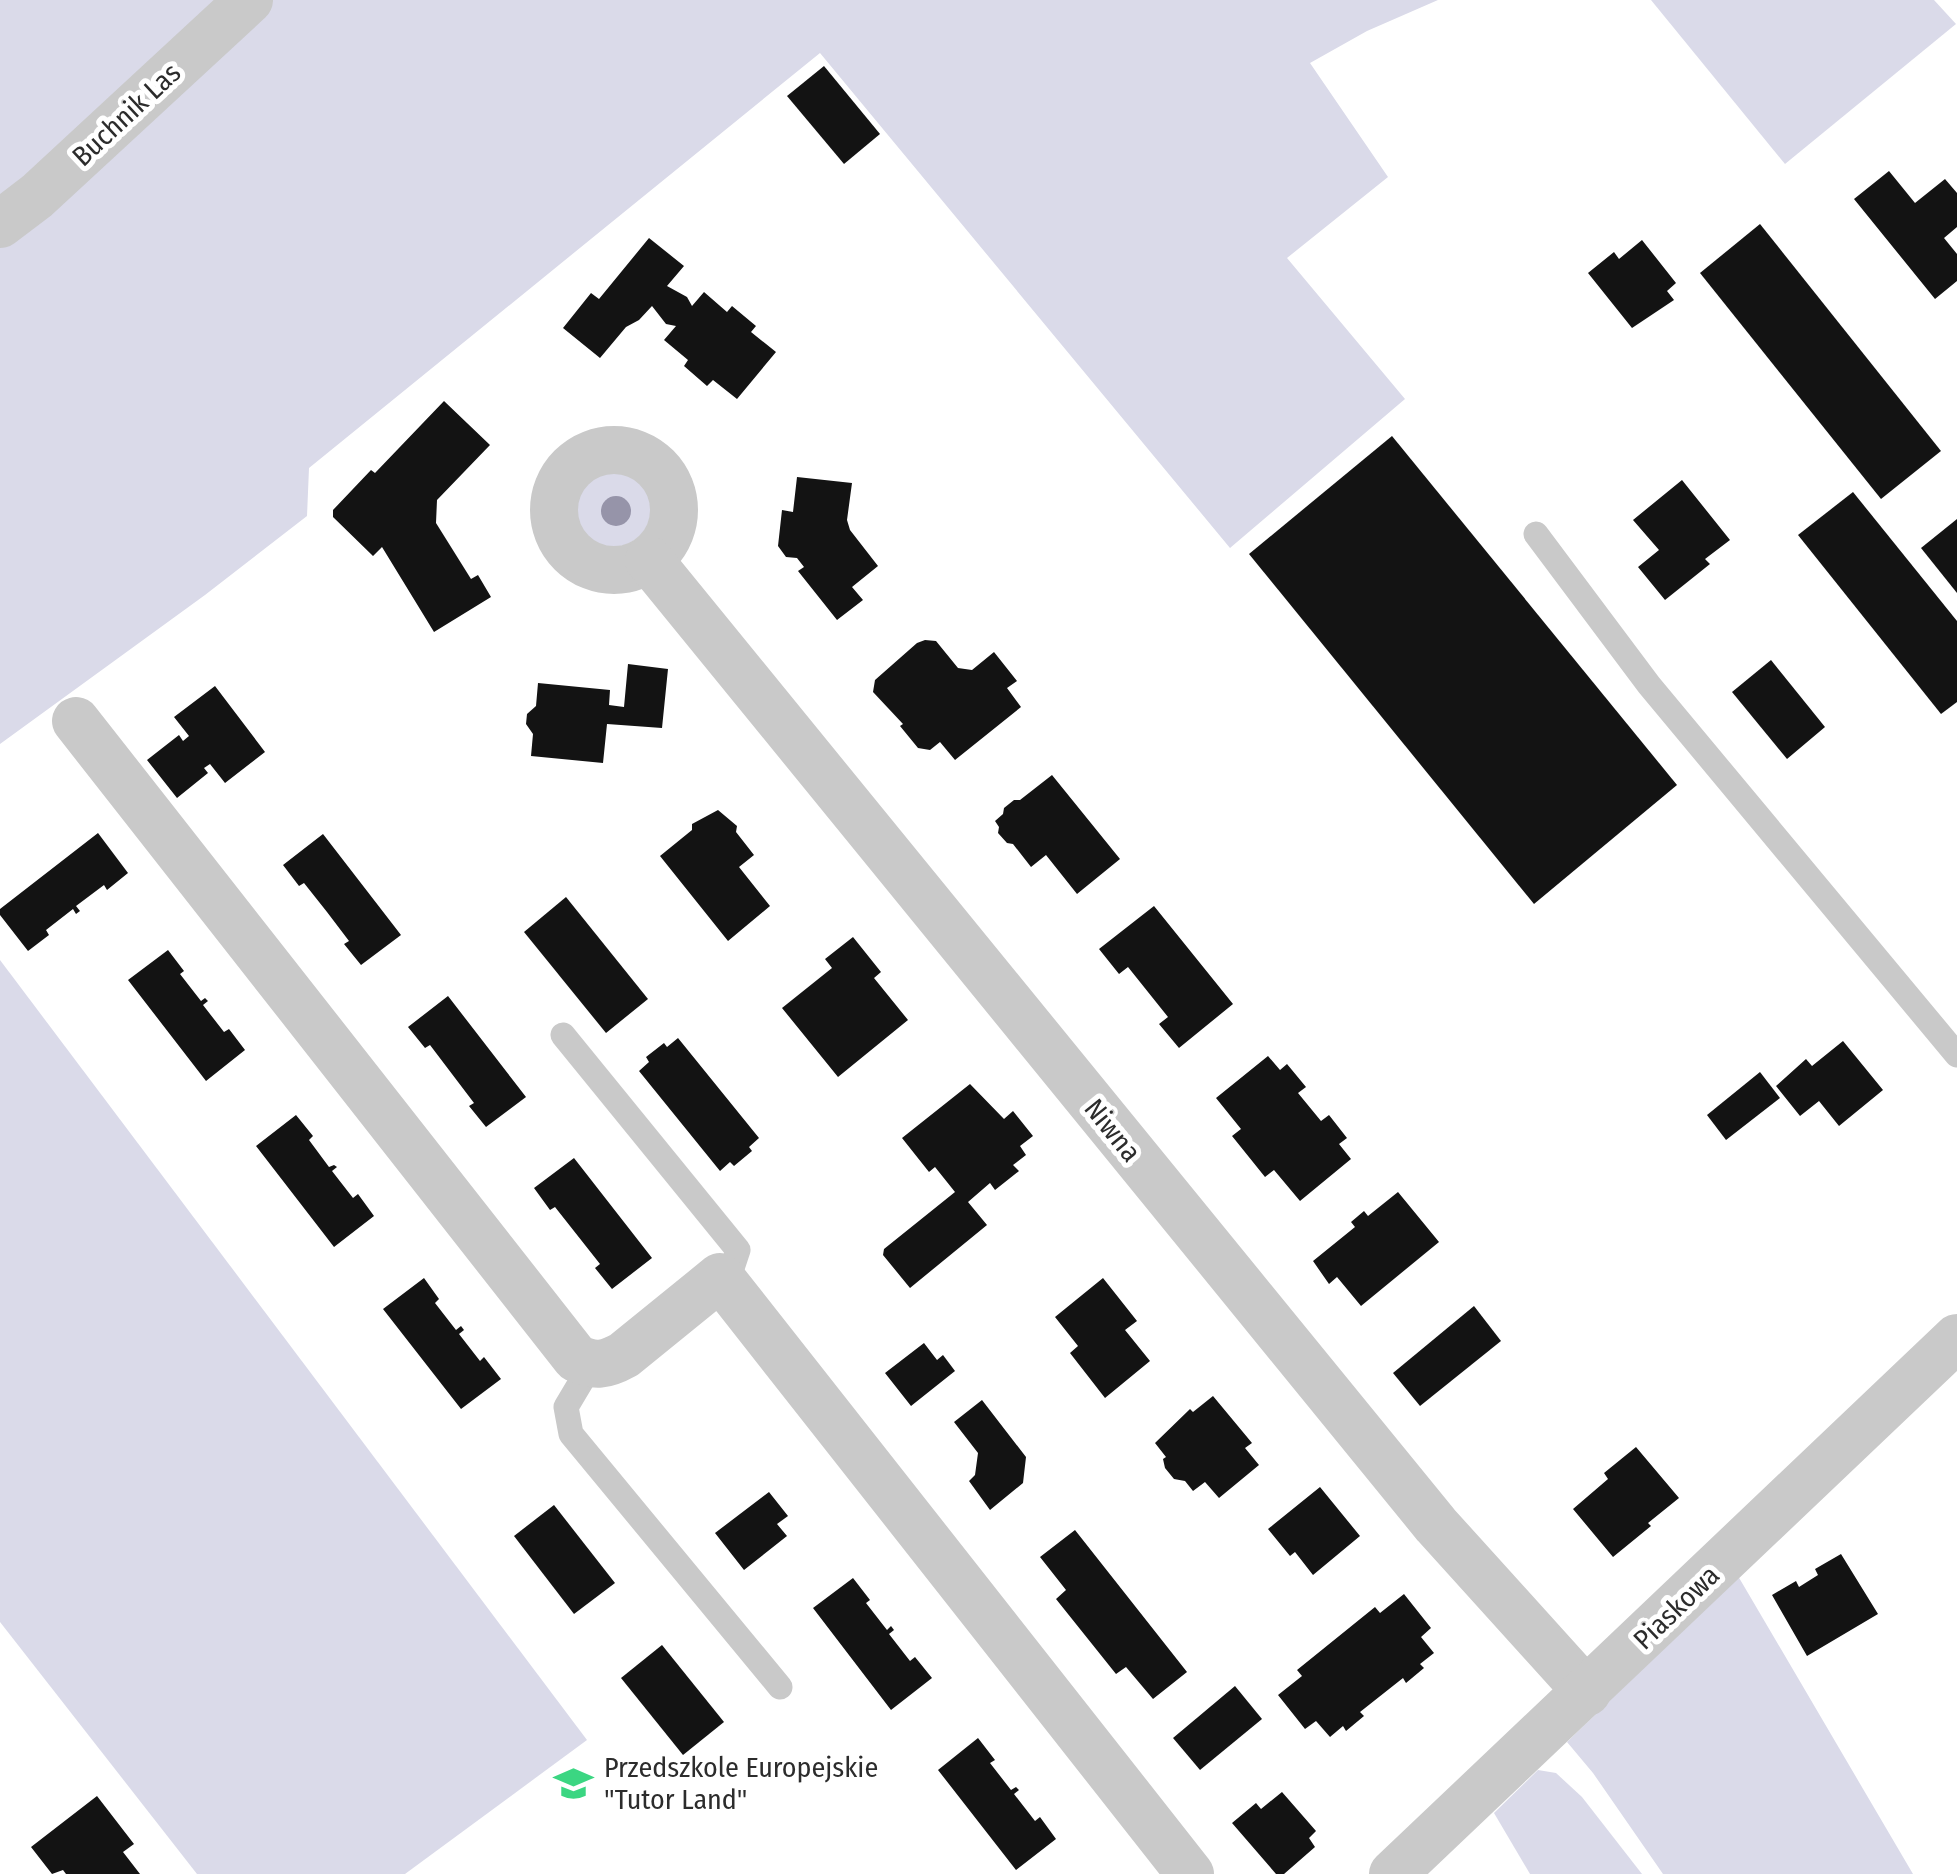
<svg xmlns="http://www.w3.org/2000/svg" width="1957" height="1874" viewBox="0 0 1957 1874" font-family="'Fira Sans Condensed',sans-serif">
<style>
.green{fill:#dadae9}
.building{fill:#131313}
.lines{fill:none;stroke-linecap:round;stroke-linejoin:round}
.lane{stroke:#c9c9c9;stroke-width:25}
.street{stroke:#c9c9c9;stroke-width:48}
.tree{fill:#9694a9}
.labels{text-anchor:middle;stroke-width:10;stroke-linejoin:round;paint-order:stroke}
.street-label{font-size:28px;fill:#2c2c2c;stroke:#fff}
.poi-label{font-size:28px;fill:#2c2c2c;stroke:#fff;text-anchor:start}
</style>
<rect width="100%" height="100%" fill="#fff"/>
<!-- green -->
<g class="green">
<path d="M0 0H1438L1367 31 1310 63 1388 177 1287 258 1405 399 1230 548 820 53 309 468 307 516 205 595 0 744Z"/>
<path d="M1651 0H1934L1956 24 1785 164Z"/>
<circle cx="613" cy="509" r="38"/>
<path d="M0 960 587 1740 405 1874H197L0 1622Z"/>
<path d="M1738 1576 1913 1874H1663L1593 1773 1567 1742Z"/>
<path d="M1538 1770 1556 1773 1582 1797 1642 1874H1530L1494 1813Z"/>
</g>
<!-- building -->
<g class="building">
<path d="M824 66 880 134 844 164 787 96Z"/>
<path d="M1889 171 1915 203 1945 179 1957 193V227L1944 238 1957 254V281L1935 299 1854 199Z"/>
<path d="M1760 224 1941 451 1881 499 1700 273Z"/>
<path d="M649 238 684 266 667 286 687 297 692 306 704 292 727 312 732 306 756 326 751 332 776 352 737 399 713 380 707 386 684 366 688 360 664 340 676 326 666 324 652 306 639 320 626 327 600 358 563 328 591 293 599 299Z"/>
<path d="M1642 240 1676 283 1667 291 1674 300 1632 328 1588 273 1614 252 1619 259Z"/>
<path d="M444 401 490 445 437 500 436 523 471 579 478 575 491 597 434 632 382 547 373 556 333 517V510L371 470 375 473Z"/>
<path d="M1392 436 1677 785 1534 904 1249 554Z"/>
<path d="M797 477 852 483 847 520 850 530 878 566 852 587 863 600 837 620 798 571 804 567 797 558 786 557 778 546 782 510 793 512Z"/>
<path d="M1682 480 1730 540 1705 559 1710 564 1665 600 1638 567 1659 550 1633 520Z"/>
<path d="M1853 492 1957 621V702L1941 714 1798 535Z"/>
<path d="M1957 519V593L1921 548Z"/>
<path d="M925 640 936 641 958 668 972 670 994 652 1017 681 1007 688 1021 707 955 760 940 742 930 750 918 748 900 726 903 724 873 692 875 680 917 643Z"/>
<path d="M1771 660 1825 727 1787 759 1732 692Z"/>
<path d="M628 664 668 669 662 728 607 724 603 763 531 756 533 734 526 724 527 714 536 706 538 683 610 690 609 705 624 707Z"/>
<path d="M215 686 265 752 225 783 210 764 204 768 208 773 177 798 147 760 179 735 183 741 189 736 174 717Z"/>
<path d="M1052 775 1120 859 1077 894 1046 855 1031 867 1013 844 1007 843 998 833 999 827 995 821 1003 814 1004 808 1014 800H1020Z"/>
<path d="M718 810 737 826 736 832 754 855 739 867 770 906 728 941 660 856 692 830V824Z"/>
<path d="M98 833 128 873 107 890 104 885 76 906 80 911 76 914 73 909 46 930 49 935 28 951 0 915V909Z"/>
<path d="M323 834 401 935 361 965 344 944 349 941 327 912 304 883 299 886 283 865Z"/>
<path d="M566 897 648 999 606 1033 524 932Z"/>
<path d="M1154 906 1233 1004 1179 1048 1159 1024 1168 1017 1128 967 1119 974 1099 949Z"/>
<path d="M853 937 881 972 874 978 908 1020 838 1077 782 1008 832 968 825 959Z"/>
<path d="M168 950 184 971 180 974 201 1001 205 998 208 1001 203 1005 224 1032 229 1029 245 1050 206 1081 128 980Z"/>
<path d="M448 996 526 1097 486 1127 469 1106 474 1103 430 1045 425 1048 408 1027Z"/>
<path d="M678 1038 759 1138 749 1147 752 1151 734 1166 730 1162 720 1171 639 1071 649 1062 646 1057 664 1043 667 1047Z"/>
<path d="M1843 1041 1883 1090 1839 1126 1819 1101 1800 1116 1776 1086 1806 1059 1812 1066Z"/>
<path d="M1268 1056 1280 1070 1287 1064 1306 1087 1298 1093 1321 1121 1329 1115 1347 1138 1339 1144 1351 1159 1300 1201 1274 1170 1265 1177 1232 1136 1241 1129 1216 1098Z"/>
<path d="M1760 1072 1780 1098 1726 1140 1707 1115Z"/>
<path d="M970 1084 1004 1119 1013 1111 1033 1136 1020 1146 1026 1155 1013 1165 1019 1171 995 1190 990 1183 968 1202 987 1225 910 1288 883 1255 884 1249 955 1192 935 1167 929 1172 902 1138Z"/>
<path d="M296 1115 313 1136 309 1140 329 1167 334 1165 337 1167 332 1171 353 1198 358 1194 374 1216 334 1247 256 1146Z"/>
<path d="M574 1158 652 1258 612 1289 595 1268 600 1264 555 1207 550 1210 534 1188Z"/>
<path d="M1398 1192 1439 1242 1361 1306 1337 1277 1329 1284 1313 1261 1355 1227 1351 1222 1364 1211 1368 1216Z"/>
<path d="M424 1278 439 1299 435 1303 456 1330 461 1326 464 1330 459 1334 480 1361 484 1357 501 1379 461 1409 383 1309Z"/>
<path d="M1103 1278 1137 1321 1125 1330 1150 1361 1105 1398 1070 1353 1078 1346 1055 1317Z"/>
<path d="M1474 1306 1501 1341 1420 1406 1393 1373Z"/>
<path d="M924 1343 937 1360 943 1355 955 1371 911 1406 885 1373Z"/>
<path d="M1213 1396 1252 1443 1245 1448 1259 1465 1219 1498 1205 1482 1193 1491 1185 1481 1174 1479 1165 1468 1163 1459 1166 1457 1155 1443 1190 1409 1193 1412Z"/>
<path d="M982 1400 1026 1457 1023 1483 990 1510 969 1481 975 1475 978 1453 954 1422Z"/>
<path d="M1636 1447 1679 1498 1648 1523 1651 1526 1613 1557 1573 1509 1608 1479 1604 1473Z"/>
<path d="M1320 1487 1360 1536 1313 1575 1295 1552 1290 1556 1268 1529Z"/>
<path d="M769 1492 788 1516 777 1524 787 1536 744 1570 715 1533Z"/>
<path d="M554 1505 615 1583 574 1614 514 1536Z"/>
<path d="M1075 1530 1187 1672 1153 1699 1126 1667 1116 1674 1056 1599 1066 1590 1040 1557Z"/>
<path d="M1841 1554 1878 1614 1807 1656 1772 1595 1796 1581 1799 1587 1818 1575 1815 1569Z"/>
<path d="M853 1578 870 1600 866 1603 887 1630 891 1626 894 1630 889 1634 910 1661 915 1657 932 1678 891 1710 813 1608Z"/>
<path d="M1404 1594 1431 1628 1421 1637 1434 1653 1420 1664 1424 1668 1406 1683 1403 1678 1360 1712 1364 1716 1346 1731 1343 1726 1330 1737 1316 1721 1305 1729 1278 1695 1302 1676 1297 1670 1375 1607 1380 1613Z"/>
<path d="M662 1645 724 1722 683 1755 621 1678Z"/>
<path d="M1235 1686 1262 1719 1200 1770 1173 1738Z"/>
<path d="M978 1738 995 1760 990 1763 1011 1790 1016 1787 1019 1790 1014 1794 1035 1821 1040 1817 1056 1839 1016 1870 938 1770Z"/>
<path d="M1282 1792 1316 1831 1309 1838 1315 1847 1284 1874H1276L1232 1823 1256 1803 1261 1809Z"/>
<path d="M97 1796 134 1844 123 1852 140 1874H66L63 1870 52 1874 31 1847Z"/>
</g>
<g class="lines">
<!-- lane -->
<g class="lane">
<path d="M1536 534 1649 685 1957 1055"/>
<path d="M563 1035 738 1250 732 1268 720 1277"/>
<path d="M591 1365 566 1407 571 1434 780 1687"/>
</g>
<!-- street -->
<g class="street">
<path d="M0 224 37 196 249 0"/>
<circle cx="614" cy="510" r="60"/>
<path d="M649 560 1436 1525 1587 1692"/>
<path d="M76 721 576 1358C595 1367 606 1365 624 1355L720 1277 1190 1874"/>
<path d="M1393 1874 1957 1338"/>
</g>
</g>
<!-- trees -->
<circle class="tree" cx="616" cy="511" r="15"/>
<!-- icons -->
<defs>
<symbol id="school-bare" viewBox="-9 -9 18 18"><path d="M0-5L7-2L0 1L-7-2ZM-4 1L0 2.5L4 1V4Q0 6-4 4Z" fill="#3bd682" stroke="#fff" stroke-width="2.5" paint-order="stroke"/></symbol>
</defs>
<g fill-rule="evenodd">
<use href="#school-bare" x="546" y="1756" width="55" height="55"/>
</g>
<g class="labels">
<!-- street labels -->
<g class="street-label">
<text transform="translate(126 114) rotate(-43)" y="10">Buchnik Las</text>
<text transform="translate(1113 1130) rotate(51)" y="10">Niwna</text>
<text transform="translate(1676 1607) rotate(-44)" y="10">Piaskowa</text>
</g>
<!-- poi labels -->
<g class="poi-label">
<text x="604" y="1777">Przedszkole Europejskie<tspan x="604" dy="32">"Tutor Land"</tspan></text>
</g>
</g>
</svg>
